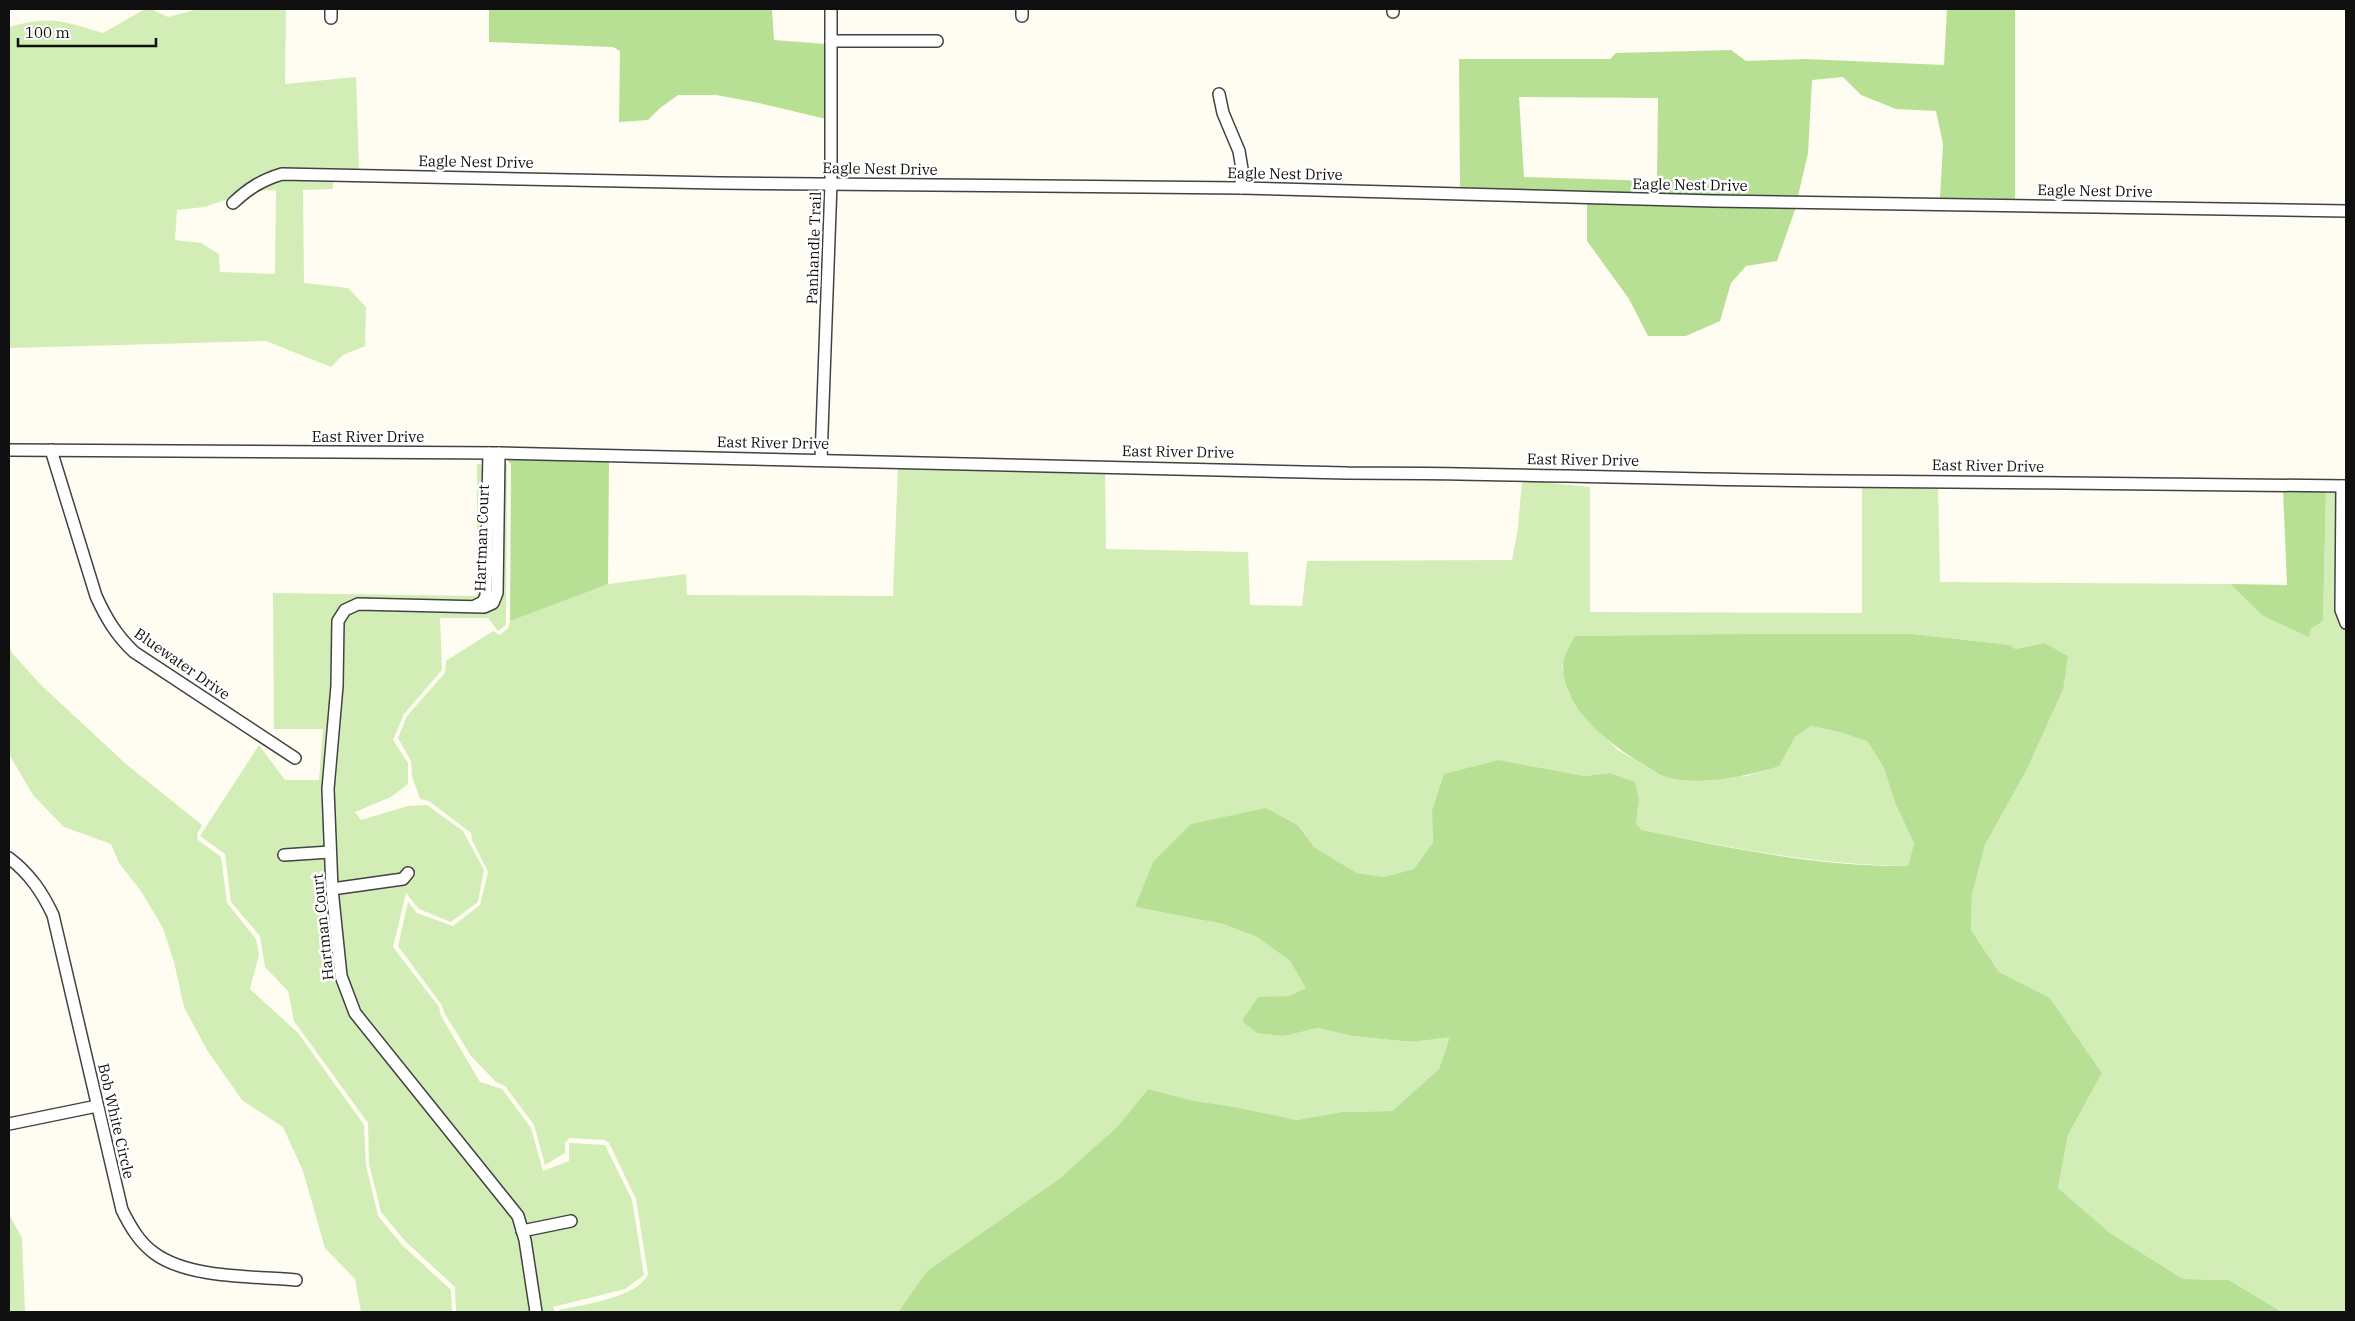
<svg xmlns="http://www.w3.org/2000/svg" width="2355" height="1321" viewBox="0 0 2355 1321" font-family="'IBM Plex Serif',serif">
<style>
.green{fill:#d3edb7}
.forest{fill:#b7e095;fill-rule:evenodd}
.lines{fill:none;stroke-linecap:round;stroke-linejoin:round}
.minor-casing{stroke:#424242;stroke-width:14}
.minor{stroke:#fff;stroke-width:11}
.labels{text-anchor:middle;stroke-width:5;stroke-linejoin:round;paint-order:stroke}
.street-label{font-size:15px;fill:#0f0f0f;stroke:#fff}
</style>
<rect width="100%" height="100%" fill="#fffcf1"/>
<!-- green -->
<g class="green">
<path d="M145 9H151L168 17 198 9H286L285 84 356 77 359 170 281 168 261 175 247 183 231 198 204 207 177 210 175 240 201 243 219 254 220 272 275 274 276 190 255 191 283 179 333 180V189L303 190 304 283 348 288 366 307 365 346 343 355 331 367 266 341 9 348V27C52 15 62 21 103 33Z"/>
<path d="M477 464H507L506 625 498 631 488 618H440L442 670 404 714 393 740 408 763V784L391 797 355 812 361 820 408 806 427 805 463 831 484 870 478 902 451 922 419 909 406 893 393 947 439 1007 441 1016 480 1082 502 1089 531 1128 543 1171 569 1161V1143L605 1145 632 1200 644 1275 625 1289 553 1307 555 1312H456L455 1287 405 1241 381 1212 369 1164 368 1123 294 1021 288 991 265 967 260 936 231 902 225 854 200 836 259 745 285 780H319L323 729H274L273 593 477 596Z"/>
<path d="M898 466 1105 471 1106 549 1248 552 1250 605 1302 606 1307 561 1512 560 1518 528 1522 480 1590 487V612L1862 613V486H1938L1940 582 2230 584 2263 616 2309 636 2311 629 2323 621 2326 491H2338L2337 615 2346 630V1312H2282L2229 1280 2183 1279 2110 1233 2058 1188 2068 1135 2102 1073 2050 998 1999 972 1971 930 1972 895 1985 845 2027 769 2063 690 2044 643 2015 649 2011 645 1912 634 1575 636 1562 666 1568 692 1587 720 1618 750 1665 777 1747 776 1778 766 1795 737 1811 726 1839 732 1867 741 1884 768 1895 803 1914 843 1908 866C1819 865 1729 848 1642 830L1636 824 1639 800 1609 773 1585 776 1499 760 1432 811 1433 842 1414 869 1383 877 1357 873 1314 847 1299 825 1135 907 1223 924 1257 937 1290 961 1307 988 1289 996 1258 998 1284 1036 1318 1028 1352 1036 1412 1042 1451 1036 1439 1069 1392 1111 1342 1112 1297 1120 1240 1108 1190 1100 1148 1089 1118 1126 1059 1179 927 1271 898 1312H559V1310C582 1305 639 1297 648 1274L636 1199 609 1143 605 1140 569 1138 565 1143V1153L545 1165 534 1125 505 1086 496 1082 471 1056 445 1014 441 1004 398 946 408 902 417 913 453 926 480 905 488 872 472 840 471 833 429 801 420 799 412 776 411 761 398 738 407 716 445 673 446 661 493 631 500 635 508 628 510 621 601 585 686 574 687 595 893 596Z"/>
<path d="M9 645 12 653 41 685 126 764 202 825 197 834 198 840 221 857 227 903 256 939 259 955 250 989 298 1033 364 1125 366 1165 378 1216 402 1245 451 1290 452 1312H361L355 1279 325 1248 303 1171 283 1127 242 1100 207 1050 184 1007 174 962 163 928 141 891 119 863 111 844 64 827 33 795 9 754Z"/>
<path d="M9 1214 22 1238 25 1312H9Z"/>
</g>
<!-- forest -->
<g class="forest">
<path d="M489 9H772L774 40 826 44V119L759 103 716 95H678L660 108 648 120 619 122 620 51 613 47 489 42Z"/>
<path d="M1947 9H2015V199L1940 198 1943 144 1936 111 1896 109 1861 95 1843 77 1812 80 1808 153 1798 196 1460 189 1459 59H1610L1616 53 1731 50 1746 61 1805 59 1944 65ZM1519 97 1658 98 1657 181 1524 177Z"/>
<path d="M1587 203 1796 207 1777 261 1746 266 1731 283 1720 321 1686 336H1648L1629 299 1587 241Z"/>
<path d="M506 459 609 461 608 584 510 621 511 464Z"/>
<path d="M2283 490 2326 491 2323 621 2311 629 2309 637 2263 616 2230 584 2287 585Z"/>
<path d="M1750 634H1912L2011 645 2015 649 2044 643 2068 656 2063 690 2027 769 1985 845 1972 895 1971 930 1999 972 2050 998 2102 1073 2068 1135 2058 1188 2110 1233 2183 1279 2229 1280 2282 1312H898L927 1271 1059 1179 1118 1126 1148 1089 1190 1100 1240 1108 1297 1120 1342 1112 1392 1111 1439 1069 1450 1037 1412 1042 1352 1036 1318 1028 1284 1036 1257 1033 1242 1021 1258 997 1289 996 1306 988 1290 961 1257 937 1223 924 1135 907 1153 862 1191 824 1266 808 1299 826 1314 847 1357 873 1383 877 1414 869 1433 842 1432 811 1444 774 1499 760 1585 776 1609 773 1635 782 1639 800 1636 824 1642 830C1729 848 1819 867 1908 866L1914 843 1895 803 1884 768 1867 741 1839 732 1811 726 1795 737 1779 766C1746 777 1700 786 1666 777 1659 775 1652 769 1646 766 1612 746 1564 711 1563 667 1562 658 1571 644 1575 636Z"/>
</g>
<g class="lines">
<defs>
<g id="minor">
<path d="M1022 9V16"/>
<path d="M1393 9V12"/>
<path d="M331 18V9"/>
<path d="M831 41H937"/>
<path d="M1219 94 1223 113 1239 151 1242 169 1241 188"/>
<path d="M233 203C249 188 262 180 282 174L719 183 1241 188 1714 201 2346 211"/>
<path d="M9 450 499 453 1347 473C1511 473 1675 480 1839 481 2008 483 2177 483 2346 486"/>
<path d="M51 450 96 596C106 618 116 635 134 652L295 758"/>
<path d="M499 453 497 593 493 603 484 607 358 604 345 610 338 621 337 686 328 789 332 889 341 976 355 1013 518 1216 525 1240 536 1312"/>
<path d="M821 459 831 183V9"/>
<path d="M2342 486 2341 610 2346 623"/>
<path d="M475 606 483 602 486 596 489 453"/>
<path d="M284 855 330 852"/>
<path d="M9 858C30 874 42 892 53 915L122 1210C130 1226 139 1242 154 1253 189 1279 254 1276 296 1280"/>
<path d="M332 889 403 879 408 873"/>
<path d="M9 1124 97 1106"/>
<path d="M522 1231 571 1221"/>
</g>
</defs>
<!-- minor casing -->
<use href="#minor" class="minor-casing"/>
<!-- minor -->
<use href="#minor" class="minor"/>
</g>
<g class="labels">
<!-- street labels -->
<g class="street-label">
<text transform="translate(476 162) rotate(1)" y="5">Eagle Nest Drive</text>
<text transform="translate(880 169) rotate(1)" y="5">Eagle Nest Drive</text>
<text transform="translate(1285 174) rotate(1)" y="5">Eagle Nest Drive</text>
<text transform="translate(1690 185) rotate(1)" y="5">Eagle Nest Drive</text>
<text transform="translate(2095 191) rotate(1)" y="5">Eagle Nest Drive</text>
<text transform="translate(814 248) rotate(-88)" y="5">Panhandle Trail</text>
<text x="368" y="442">East River Drive</text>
<text transform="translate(773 443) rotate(1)" y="5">East River Drive</text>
<text transform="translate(1178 452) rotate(1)" y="5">East River Drive</text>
<text transform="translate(1583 460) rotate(1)" y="5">East River Drive</text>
<text transform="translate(1988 466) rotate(1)" y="5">East River Drive</text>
<text transform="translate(482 538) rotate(-88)" y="5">Hartman Court</text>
<text transform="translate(182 664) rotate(35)" y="5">Bluewater Drive</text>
<text transform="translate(323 927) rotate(-96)" y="5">Hartman Court</text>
<text transform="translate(116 1121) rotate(77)" y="5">Bob White Circle</text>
</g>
</g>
<!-- border -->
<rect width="2355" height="1321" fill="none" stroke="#0f0f0f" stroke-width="20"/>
<!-- scale -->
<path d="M18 38v8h138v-8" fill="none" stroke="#0f0f0f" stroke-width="2.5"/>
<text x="25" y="38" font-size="15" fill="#0f0f0f" stroke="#ffffff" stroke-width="4" paint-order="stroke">100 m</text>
</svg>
